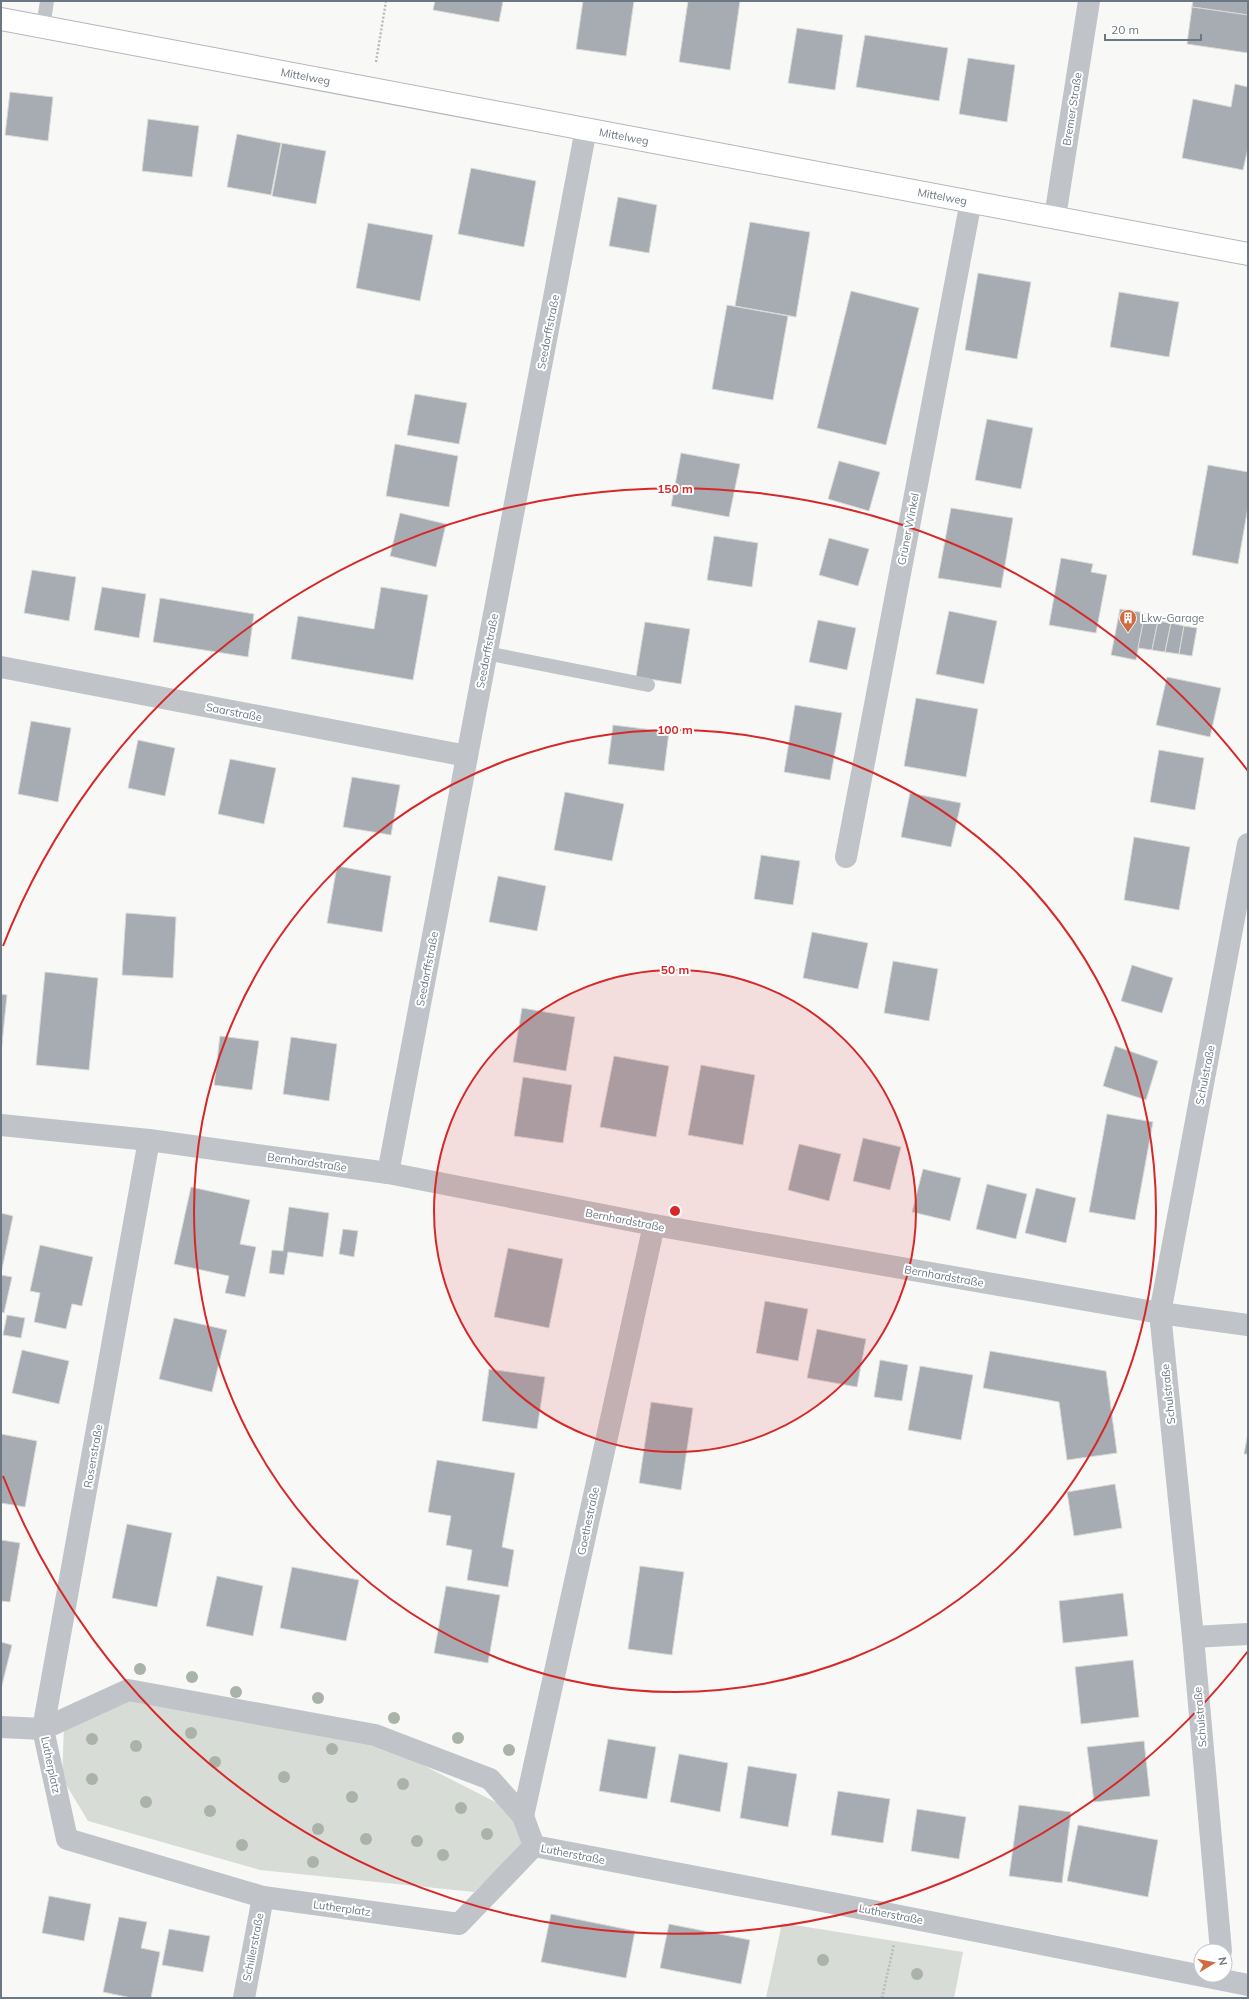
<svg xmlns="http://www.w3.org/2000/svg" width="1249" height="1999" viewBox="0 0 1249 1999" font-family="Mulish,sans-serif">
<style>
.green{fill:#d8dcd6}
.building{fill:#a6acb2;stroke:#dadad8}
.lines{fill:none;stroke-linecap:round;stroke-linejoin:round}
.secondary-casing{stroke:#b3b7bb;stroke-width:24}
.path{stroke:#b8bbbe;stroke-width:2.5;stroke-dasharray:2 2;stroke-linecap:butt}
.lane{stroke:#c0c3c7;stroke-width:14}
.street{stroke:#c0c3c7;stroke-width:22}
.secondary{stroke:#fff;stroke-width:22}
.tree{fill:#aab3a8}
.ring{fill:none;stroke:#d62828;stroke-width:2}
.labels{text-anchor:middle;stroke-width:4;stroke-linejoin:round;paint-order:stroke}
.street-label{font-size:11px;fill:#6b7783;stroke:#fff}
.poi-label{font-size:11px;fill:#6b7783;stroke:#fff;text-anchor:start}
.centre{fill:#d62828;stroke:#fff;stroke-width:2}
.ring-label{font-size:12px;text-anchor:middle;font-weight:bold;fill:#d62828;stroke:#fff;stroke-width:4;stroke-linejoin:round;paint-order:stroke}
</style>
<rect width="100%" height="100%" fill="#f8f8f6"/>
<!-- green -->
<g class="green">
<path d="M132 1696 374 1740 511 1810 525 1842 474 1892 260 1870 88 1821 62 1778 64 1727Z"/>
<path d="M782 1923 963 1952 954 1998H766Z"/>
</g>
<!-- building -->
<g class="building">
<path d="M435 1H503L499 22 433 10Z"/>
<path d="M583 1H634L626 56 576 49Z"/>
<path d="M688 1H740L730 70 679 62Z"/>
<path d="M1193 1H1248V15L1192 7Z"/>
<path d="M1192 7 1248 15V53L1187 44Z"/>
<path d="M797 28 843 35 835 90 788 83Z"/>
<path d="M865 35 948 48 939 101 856 87Z"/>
<path d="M968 58 1015 65 1007 122 959 114Z"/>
<path d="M1235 84 1248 87V148L1243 170 1182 158 1193 99 1231 107Z"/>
<path d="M10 92 53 97 48 141 5 135Z"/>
<path d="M148 119 199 126 192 177 142 171Z"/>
<path d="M237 134 281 143 271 195 227 187Z"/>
<path d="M282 143 326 151 316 204 272 196Z"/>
<path d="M471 168 536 181 524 247 458 234Z"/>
<path d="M618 197 657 205 649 253 609 246Z"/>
<path d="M750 222 810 232 796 317 735 306Z"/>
<path d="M368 223 433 235 420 301 356 288Z"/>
<path d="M978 273 1031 282 1017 359 965 350Z"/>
<path d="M851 291 919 308 886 445 817 428Z"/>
<path d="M1119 292 1179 302 1169 357 1110 347Z"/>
<path d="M727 305 788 316 773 400 712 389Z"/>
<path d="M415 394 467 403 459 444 407 435Z"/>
<path d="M987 419 1033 428 1021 489 975 480Z"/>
<path d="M395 444 458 456 449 507 386 496Z"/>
<path d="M681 453 740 464 729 517 671 506Z"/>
<path d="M839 461 880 472 869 511 828 499Z"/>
<path d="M1208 465 1248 472V507L1238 564 1192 555Z"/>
<path d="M951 508 1013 518 1001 588 938 578Z"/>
<path d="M400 513 446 524 436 567 390 556Z"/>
<path d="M714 536 758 543 752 587 707 580Z"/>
<path d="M829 538 869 549 858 586 819 575Z"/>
<path d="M1061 558 1093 564 1091 572 1107 575 1096 633 1049 625Z"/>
<path d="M32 570 76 577 69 621 24 613Z"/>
<path d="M102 587 146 594 139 638 94 630Z"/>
<path d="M381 587 428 595 413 680 291 659 298 616 374 629Z"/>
<path d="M160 598 254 614 248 657 153 642Z"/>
<path d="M1120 609 1145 613 1136 660 1111 655Z"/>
<path d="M949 611 997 621 984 684 936 674Z"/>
<path d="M1144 618 1158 621 1152 650 1138 648Z"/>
<path d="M818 620 856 628 847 670 809 662Z"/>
<path d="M1158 621 1171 623 1165 652 1152 650Z"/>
<path d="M645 622 690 629 681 684 636 677Z"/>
<path d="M1171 623 1184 626 1179 654 1165 652Z"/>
<path d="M1184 626 1197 628 1192 656 1179 654Z"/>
<path d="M1167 677 1221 688 1210 737 1156 725Z"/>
<path d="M916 698 978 709 966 777 904 766Z"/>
<path d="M795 705 842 713 830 780 784 772Z"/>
<path d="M31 721 71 728 58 802 18 794Z"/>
<path d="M613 725 669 732 664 771 608 764Z"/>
<path d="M138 740 175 748 165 796 128 788Z"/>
<path d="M1159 750 1204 758 1195 810 1150 802Z"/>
<path d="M230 759 276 768 264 824 218 814Z"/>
<path d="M352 777 400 785 391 835 343 827Z"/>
<path d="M565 792 624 804 612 861 554 850Z"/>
<path d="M910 793 961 803 951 847 901 837Z"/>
<path d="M1134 837 1190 847 1179 910 1124 900Z"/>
<path d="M761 855 800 861 793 905 754 899Z"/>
<path d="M337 866 391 876 382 932 327 923Z"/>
<path d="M498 876 546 886 537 931 489 922Z"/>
<path d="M126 913 176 917 173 978 122 975Z"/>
<path d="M812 932 868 943 858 989 803 978Z"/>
<path d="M893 961 938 969 929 1021 884 1013Z"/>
<path d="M1132 965 1173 978 1162 1013 1121 1001Z"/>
<path d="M45 972 98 978 89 1070 36 1065Z"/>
<path d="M1 994 7 995 1 1054Z"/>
<path d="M522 1008 575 1017 566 1071 513 1062Z"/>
<path d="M220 1036 259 1041 252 1090 214 1085Z"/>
<path d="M291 1037 337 1044 329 1101 283 1094Z"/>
<path d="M1115 1046 1158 1061 1146 1100 1103 1086Z"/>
<path d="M614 1056 669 1066 656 1137 600 1127Z"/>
<path d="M701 1065 755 1075 743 1145 688 1135Z"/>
<path d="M523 1077 572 1085 563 1143 514 1136Z"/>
<path d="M1107 1114 1153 1122 1135 1220 1089 1212Z"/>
<path d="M863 1138 901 1147 890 1190 853 1181Z"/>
<path d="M799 1144 841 1154 829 1201 788 1190Z"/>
<path d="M923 1169 961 1178 950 1221 912 1212Z"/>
<path d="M987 1184 1027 1194 1016 1239 976 1229Z"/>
<path d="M191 1187 250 1200 240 1244 256 1247 245 1297 225 1293 229 1276 174 1264Z"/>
<path d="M1036 1188 1076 1198 1066 1243 1025 1233Z"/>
<path d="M289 1207 329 1213 323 1257 288 1252 284 1275 269 1273 272 1250 283 1251Z"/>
<path d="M1 1213 13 1216 1 1274Z"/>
<path d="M343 1229 358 1231 354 1257 339 1254Z"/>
<path d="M40 1245 93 1257 82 1306 72 1304 66 1329 34 1322 40 1293 30 1291Z"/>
<path d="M508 1248 563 1259 549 1328 494 1317Z"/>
<path d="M1 1275 12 1277 4 1313 1 1312Z"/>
<path d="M765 1301 808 1309 798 1361 756 1353Z"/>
<path d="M7 1315 25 1318 21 1338 3 1335Z"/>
<path d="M174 1318 227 1330 212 1392 159 1379Z"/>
<path d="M817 1329 866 1339 857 1387 807 1378Z"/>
<path d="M22 1350 69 1361 59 1404 12 1393Z"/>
<path d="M990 1351 1106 1371 1117 1453 1067 1460 1059 1402 983 1388Z"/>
<path d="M880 1360 908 1365 902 1401 874 1397Z"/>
<path d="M920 1366 973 1375 961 1440 908 1430Z"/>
<path d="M489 1369 545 1377 537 1429 482 1421Z"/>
<path d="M651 1402 693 1408 681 1490 639 1483Z"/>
<path d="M1248 1433V1454H1244Z"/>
<path d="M1 1434 37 1441 25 1507 1 1503Z"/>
<path d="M437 1460 515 1473 502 1547 514 1550 508 1587 467 1580 472 1550 446 1545 451 1516 428 1512Z"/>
<path d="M1115 1484 1122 1528 1074 1536 1067 1492Z"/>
<path d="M127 1524 172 1533 157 1607 112 1598Z"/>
<path d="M1 1540 20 1543 10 1602 1 1601Z"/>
<path d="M640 1566 684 1572 672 1655 628 1649Z"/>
<path d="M292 1567 359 1580 346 1641 280 1628Z"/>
<path d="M217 1576 263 1586 253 1636 206 1626Z"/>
<path d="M446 1586 500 1595 488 1663 434 1653Z"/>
<path d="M1123 1593 1128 1636 1063 1643 1059 1601Z"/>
<path d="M1 1642 12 1645 1 1689Z"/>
<path d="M1133 1660 1139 1717 1081 1724 1075 1667Z"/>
<path d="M608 1739 656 1747 647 1799 599 1791Z"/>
<path d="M1144 1741 1150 1796 1094 1802 1087 1747Z"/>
<path d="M679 1754 728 1763 720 1812 670 1802Z"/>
<path d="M748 1766 797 1774 788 1827 740 1818Z"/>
<path d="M838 1791 890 1799 883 1843 831 1835Z"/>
<path d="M1019 1805 1071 1812 1062 1883 1009 1876Z"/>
<path d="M917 1809 966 1817 959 1859 911 1851Z"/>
<path d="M1078 1825 1158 1840 1148 1897 1067 1881Z"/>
<path d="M49 1896 91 1904 84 1941 42 1933Z"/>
<path d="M551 1914 635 1931 626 1978 541 1962Z"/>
<path d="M119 1917 147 1922 141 1948 160 1952 151 1998H132L103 1992Z"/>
<path d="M669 1924 750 1940 741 1984 660 1968Z"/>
<path d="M169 1929 210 1936 203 1972 162 1965Z"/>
</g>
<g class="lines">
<defs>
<g id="secondary">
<path id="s1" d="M1 19 1248 254"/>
</g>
</defs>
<!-- secondary casing -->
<use href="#secondary" class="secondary-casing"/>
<!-- path -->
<g class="path">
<path d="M376 62 386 1"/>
<path d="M882 1998 894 1944"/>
</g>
<!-- lane -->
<g class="lane">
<path d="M43 27 47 1"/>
<path d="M486 653 648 685"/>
</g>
<!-- street -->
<g class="street">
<path d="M1055 217 1089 1"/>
<path d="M1 667 467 756"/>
<path d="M846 857 971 201"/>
<path d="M1 1125 149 1140 388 1173 654 1225 1160 1313 1248 1325"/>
<path d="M388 1173 586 129"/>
<path d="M1193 1637 1248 1634"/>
<path d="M128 1690 375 1735 490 1779 523 1816 534 1846 459 1924 263 1897 67 1839 43 1729Z"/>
<path d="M1 1727 43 1729 149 1140"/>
<path d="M523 1816 654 1225"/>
<path d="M534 1846 900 1916 1248 1985"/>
<path d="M1221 1951 1193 1637 1160 1313 1248 844"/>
<path d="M244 1998 263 1897"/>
</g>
<!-- secondary -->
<use href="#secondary" class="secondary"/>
</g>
<!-- trees -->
<g class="tree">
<circle cx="140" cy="1669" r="6"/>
<circle cx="192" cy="1677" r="6"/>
<circle cx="236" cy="1692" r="6"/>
<circle cx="318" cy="1698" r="6"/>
<circle cx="394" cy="1718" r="6"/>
<circle cx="191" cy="1733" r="6"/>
<circle cx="458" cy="1738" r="6"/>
<circle cx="92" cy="1739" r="6"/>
<circle cx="136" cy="1746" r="6"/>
<circle cx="332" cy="1749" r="6"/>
<circle cx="509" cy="1750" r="6"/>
<circle cx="215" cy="1762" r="6"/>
<circle cx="284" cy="1777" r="6"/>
<circle cx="92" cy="1779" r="6"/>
<circle cx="403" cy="1784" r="6"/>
<circle cx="352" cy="1797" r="6"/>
<circle cx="146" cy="1802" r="6"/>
<circle cx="461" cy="1808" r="6"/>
<circle cx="210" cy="1811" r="6"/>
<circle cx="318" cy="1829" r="6"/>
<circle cx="487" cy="1834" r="6"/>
<circle cx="366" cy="1839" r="6"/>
<circle cx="417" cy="1841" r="6"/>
<circle cx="242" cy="1845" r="6"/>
<circle cx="443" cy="1855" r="6"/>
<circle cx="313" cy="1862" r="6"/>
<circle cx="823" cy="1960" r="6"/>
<circle cx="917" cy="1974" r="6"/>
</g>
<!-- distance rings -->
<circle cx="675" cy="1211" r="241" fill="#d62828" fill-opacity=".12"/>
<g class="ring">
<circle cx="675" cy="1211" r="241"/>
<circle cx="675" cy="1211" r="481"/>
<path d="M1248 1651A722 722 0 0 1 3 1476M3 946A722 722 0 0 1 1248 771"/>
</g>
<!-- icons -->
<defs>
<symbol id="building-pin" viewBox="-11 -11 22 30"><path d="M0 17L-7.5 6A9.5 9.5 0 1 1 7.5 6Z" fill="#ce6b40" stroke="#fff"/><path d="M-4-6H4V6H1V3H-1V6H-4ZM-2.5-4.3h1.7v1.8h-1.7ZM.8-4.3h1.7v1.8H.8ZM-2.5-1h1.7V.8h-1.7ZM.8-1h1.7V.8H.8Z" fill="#fff"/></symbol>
</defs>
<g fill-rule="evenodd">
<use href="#building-pin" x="1118" y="608" width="20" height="27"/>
</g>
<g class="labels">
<!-- street labels -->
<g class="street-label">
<text dy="4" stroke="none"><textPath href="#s1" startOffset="310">Mittelweg</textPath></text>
<text transform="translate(1072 109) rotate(-81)" y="4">Bremer Straße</text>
<text dy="4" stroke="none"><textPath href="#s1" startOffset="634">Mittelweg</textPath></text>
<text dy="4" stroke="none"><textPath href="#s1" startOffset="958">Mittelweg</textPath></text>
<text transform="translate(548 332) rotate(-79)" y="4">Seedorffstraße</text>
<text transform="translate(908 529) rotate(-79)" y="4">Grüner Winkel</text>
<text transform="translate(487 651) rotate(-79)" y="4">Seedorffstraße</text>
<text transform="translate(234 712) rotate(11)" y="4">Saarstraße</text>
<text transform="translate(427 969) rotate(-79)" y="4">Seedorffstraße</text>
<text transform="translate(1205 1075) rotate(-79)" y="4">Schulstraße</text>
<text transform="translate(307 1162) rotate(8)" y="4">Bernhardstraße</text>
<text transform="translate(625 1220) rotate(11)" y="4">Bernhardstraße</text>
<text transform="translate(944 1276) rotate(10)" y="4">Bernhardstraße</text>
<text transform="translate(1168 1394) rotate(-96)" y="4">Schulstraße</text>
<text transform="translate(93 1456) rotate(-80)" y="4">Rosenstraße</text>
<text transform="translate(588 1521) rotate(-78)" y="4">Goethestraße</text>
<text transform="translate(1200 1717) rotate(-95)" y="4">Schulstraße</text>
<text transform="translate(51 1765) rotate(78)" y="4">Lutherplatz</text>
<text transform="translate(573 1854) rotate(11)" y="4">Lutherstraße</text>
<text transform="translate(342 1908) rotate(8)" y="4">Lutherplatz</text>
<text transform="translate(891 1914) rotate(11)" y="4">Lutherstraße</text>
<text transform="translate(253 1947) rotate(-79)" y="4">Schillerstraße</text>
</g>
<!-- poi labels -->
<g class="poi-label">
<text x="1141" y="622">Lkw-Garage</text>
</g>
</g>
<circle cx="675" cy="1211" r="6" class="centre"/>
<g class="ring-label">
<text x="675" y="493">150 m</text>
<text x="675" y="734">100 m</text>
<text x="675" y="974">50 m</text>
</g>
<!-- border -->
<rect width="1249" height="1999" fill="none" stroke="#6b7783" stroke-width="4"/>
<!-- north arrow -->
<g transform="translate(1213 1963) rotate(80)"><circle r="19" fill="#ffffff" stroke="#c4c9cd"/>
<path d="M0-3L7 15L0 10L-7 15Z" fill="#ce6b40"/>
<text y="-6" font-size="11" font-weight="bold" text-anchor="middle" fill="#6b7783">N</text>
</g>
<!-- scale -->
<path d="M1105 34v6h96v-6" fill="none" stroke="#6b7783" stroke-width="2"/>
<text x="1111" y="34" font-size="12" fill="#6b7783" stroke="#ffffff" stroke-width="3" paint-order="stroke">20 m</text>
</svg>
